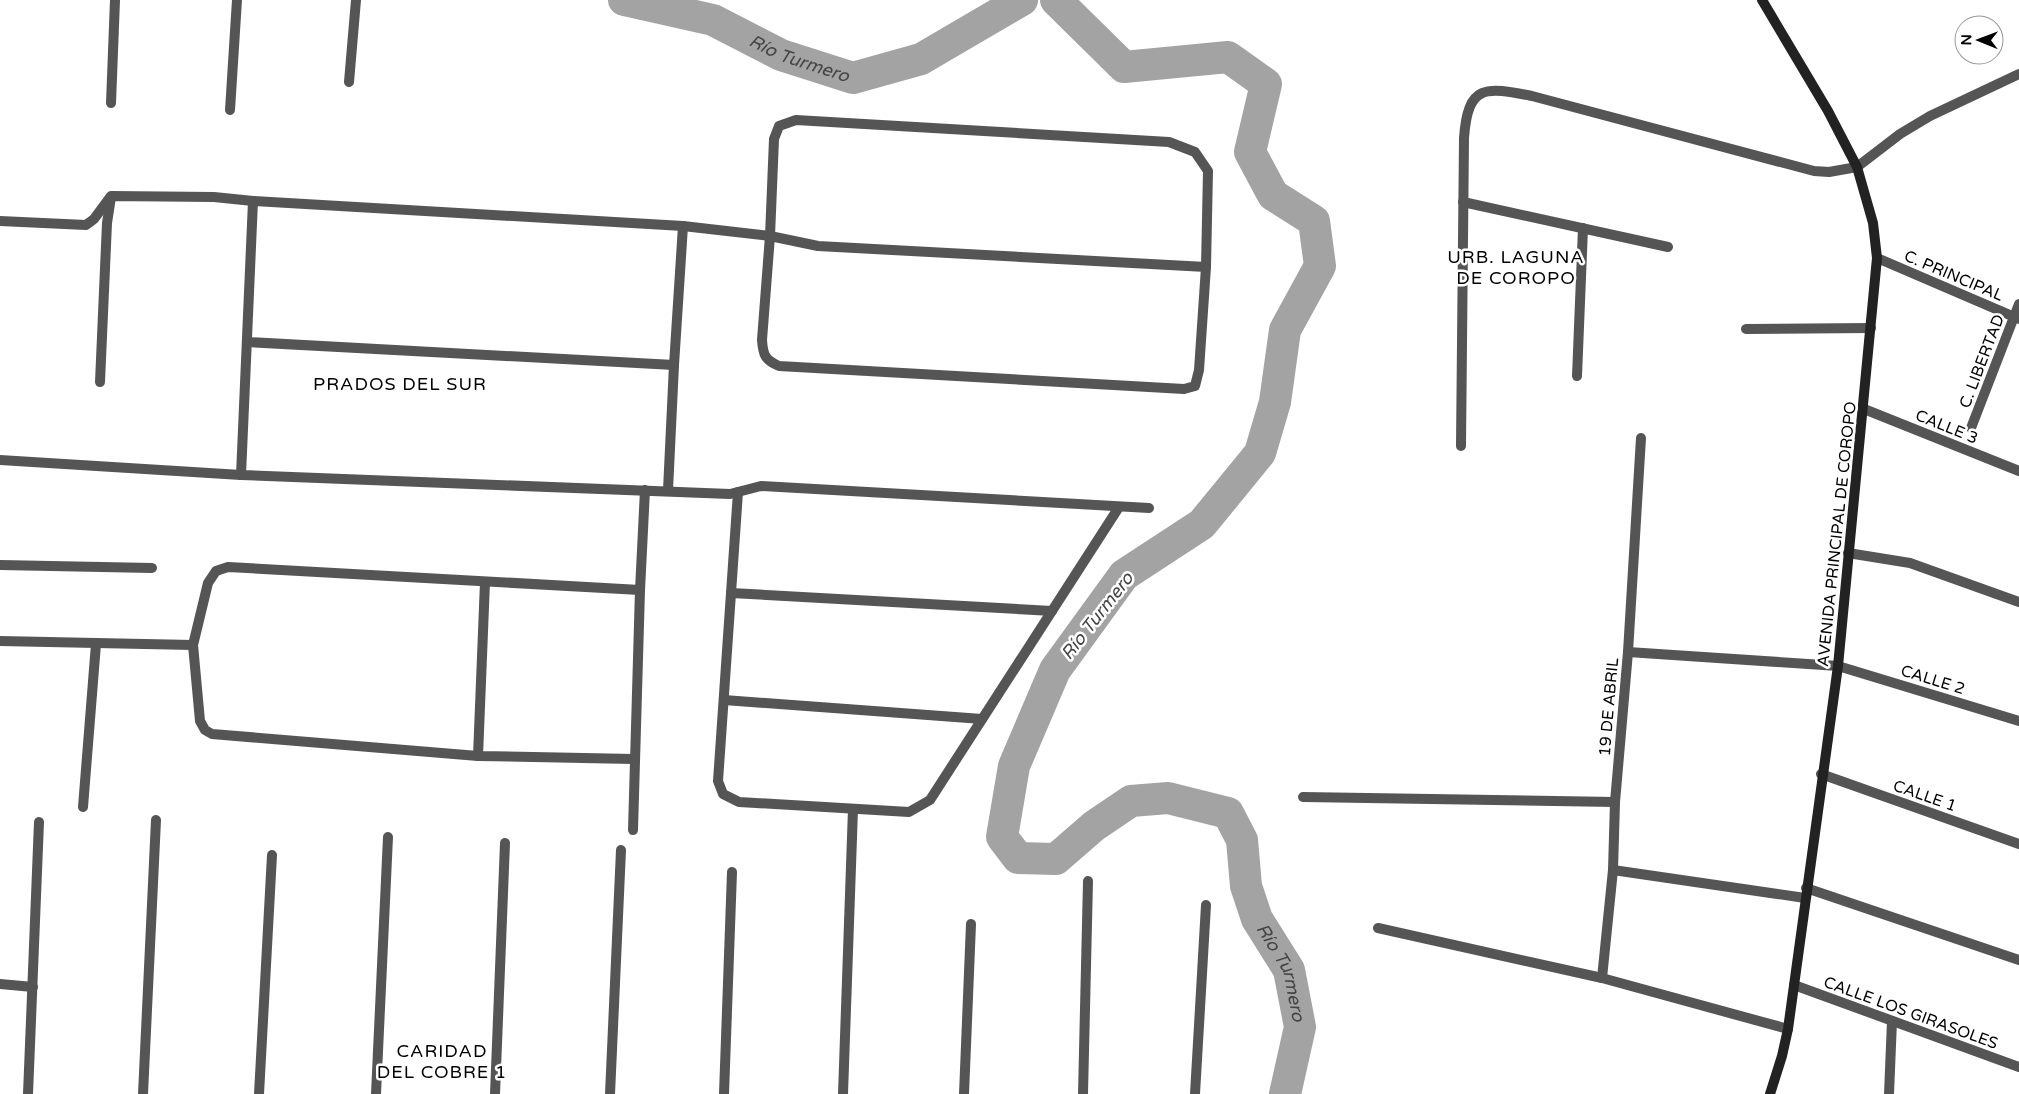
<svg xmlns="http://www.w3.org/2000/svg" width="2019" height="1094" viewBox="0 0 2019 1094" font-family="'Varela Round',sans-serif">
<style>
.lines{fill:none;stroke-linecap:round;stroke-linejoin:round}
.river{stroke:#a3a3a3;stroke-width:32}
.street{stroke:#555;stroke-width:10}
.secondary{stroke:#222;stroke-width:10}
.labels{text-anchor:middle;stroke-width:5;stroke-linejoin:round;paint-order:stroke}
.street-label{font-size:16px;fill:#000;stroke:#fff}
.water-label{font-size:18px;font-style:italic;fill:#444;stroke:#fff}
.neighbourhood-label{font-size:18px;letter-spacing:1px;fill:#000;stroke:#fff}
</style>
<rect width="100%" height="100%" fill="#fff"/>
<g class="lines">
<!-- river -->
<g class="river">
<path id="s1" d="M624 0 713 20 781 55 853 78 921 59 1022 0"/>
<path id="s2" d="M1056 0 1124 67 1228 57 1266 84 1250 152 1273 195 1314 221 1320 266 1285 330 1275 402 1260 453 1202 524 1124 575 1055 670 1014 766 1002 837 1018 858 1056 859 1094 826 1131 801 1168 798 1228 813 1242 840 1246 886 1257 919 1289 970 1300 1027 1285 1094"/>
</g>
<!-- street -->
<g class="street">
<path d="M349 82 356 0"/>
<path d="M111 103 115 0"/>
<path d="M230 110 237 0"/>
<path d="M796 120 1169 142 1195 152 1208 171 1206 267 1199 370 1195 386 1184 389 779 366C765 360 763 355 762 340L770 236 774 139 779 126Z"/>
<path d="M253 201 241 475 730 494 761 486 1149 508"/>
<path d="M1463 202 1668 247"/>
<path d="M0 221 86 225 94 219 111 196 214 197 253 201 683 226 770 236 818 246 1206 267"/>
<path d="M1877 258 2019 319"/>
<path d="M1746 329 1871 328"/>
<path d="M247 342 674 365"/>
<path d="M1577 376 1583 228"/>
<path d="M100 382 107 223 111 197"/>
<path d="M1864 409 2019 471"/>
<path d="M1971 428 2019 304"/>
<path d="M1461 446 1464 138C1468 83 1486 87 1532 96L1814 171 1829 172 1857 167 1900 134 1930 116 2019 74"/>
<path d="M0 460 241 475"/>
<path d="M668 490 674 365 683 226"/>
<path d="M738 492 718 781 723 794 739 802 909 812 930 800 1119 507"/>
<path d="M1848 553 1910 563 2019 602"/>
<path d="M0 565 152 568"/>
<path d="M731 593 1052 611"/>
<path d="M0 641 193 645"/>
<path d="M1628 652 1838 666 2019 721"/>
<path d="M724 700 982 719"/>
<path d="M478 756 485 582"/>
<path d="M634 759 478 756 212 734 205 730 200 721 193 645 208 583 216 571 228 567 640 590"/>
<path d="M1821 774 2019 844"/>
<path d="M1303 797 1615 802"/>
<path d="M83 807 96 644"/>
<path d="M633 830 640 590 645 490"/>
<path d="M1613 870 1805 898"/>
<path d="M1806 888 2019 960"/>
<path d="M1378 928 1602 978 1788 1029"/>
<path d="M1602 978 1613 870 1615 802 1628 652 1641 438"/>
<path d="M0 984 33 987"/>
<path d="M1794 985 2019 1067"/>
<path d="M28 1094 39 822"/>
<path d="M143 1094 156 820"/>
<path d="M259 1094 272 855"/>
<path d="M376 1094 388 837"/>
<path d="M495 1094 505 843"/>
<path d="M610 1094 621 850"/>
<path d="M724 1094 732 872"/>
<path d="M843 1094 853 809"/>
<path d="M964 1094 971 924"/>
<path d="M1083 1094 1088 881"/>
<path d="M1195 1094 1206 905"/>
<path d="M1889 1094 1892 1021"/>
</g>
<!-- secondary -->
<path class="secondary" d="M1762 0 1828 111 1857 167 1873 223 1877 258 1838 666 1788 1029 1782 1056 1770 1094"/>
</g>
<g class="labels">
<!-- street labels -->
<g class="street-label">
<text transform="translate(1954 275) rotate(23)" y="6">C. PRINCIPAL</text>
<text transform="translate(1981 361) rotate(-69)" y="6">C. LIBERTAD</text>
<text transform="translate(1947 426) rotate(22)" y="6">CALLE 3</text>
<text transform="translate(1836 534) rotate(-84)" y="6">AVENIDA PRINCIPAL DE COROPO</text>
<text transform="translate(1933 679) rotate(17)" y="6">CALLE 2</text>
<text transform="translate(1608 707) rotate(-85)" y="6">19 DE ABRIL</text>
<text transform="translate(1925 795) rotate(19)" y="6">CALLE 1</text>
<text transform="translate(1911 1012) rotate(20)" y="6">CALLE LOS GIRASOLES</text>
</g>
<!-- water labels -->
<g class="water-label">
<text dy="6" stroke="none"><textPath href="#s1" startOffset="186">Río Turmero</textPath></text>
<text transform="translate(1097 616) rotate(-52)" y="6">Río Turmero</text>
<text dy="6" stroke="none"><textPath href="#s2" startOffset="1566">Río Turmero</textPath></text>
</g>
<!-- neighbourhood labels -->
<g class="neighbourhood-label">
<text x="1516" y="263">URB. LAGUNA<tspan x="1516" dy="21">DE COROPO</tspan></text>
<text x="400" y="390">PRADOS DEL SUR</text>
<text x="442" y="1057">CARIDAD<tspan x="442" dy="21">DEL COBRE 1</tspan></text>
</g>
</g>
<!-- north arrow -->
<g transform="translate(1979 40) rotate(271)"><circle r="24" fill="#ffffff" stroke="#999999"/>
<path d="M0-4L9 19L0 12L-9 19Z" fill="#000000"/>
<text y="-8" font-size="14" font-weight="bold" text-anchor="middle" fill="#000000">N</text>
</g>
</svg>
